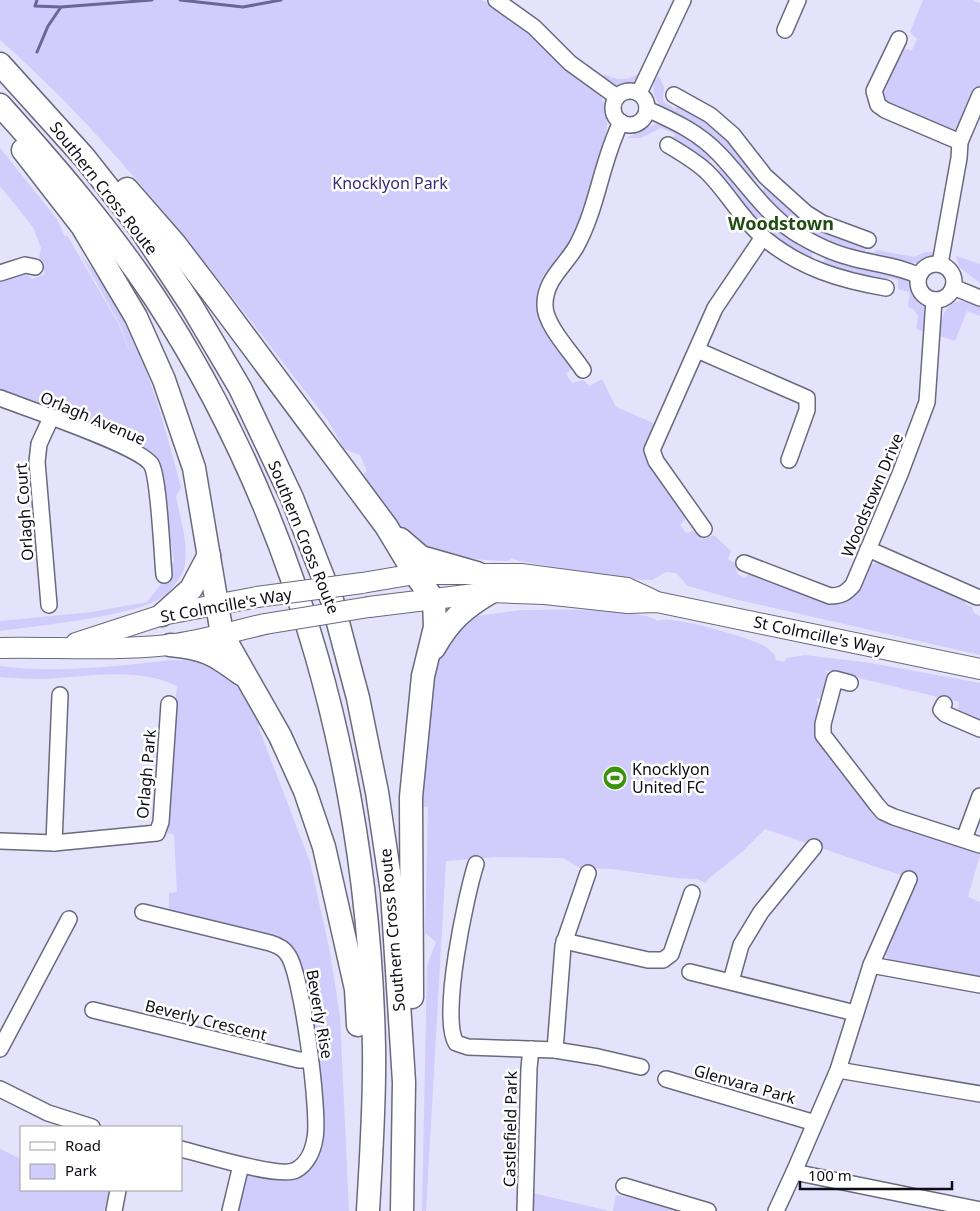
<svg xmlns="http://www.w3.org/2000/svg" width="980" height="1211" viewBox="0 0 980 1211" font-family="'Noto Sans',sans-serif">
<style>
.green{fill:#d0ccfc}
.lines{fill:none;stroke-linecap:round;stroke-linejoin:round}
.stream{stroke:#6c659a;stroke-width:3}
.minor-casing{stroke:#6a697d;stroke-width:18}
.major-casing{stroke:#6a697d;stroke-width:22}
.highway-casing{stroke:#6a697d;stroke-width:25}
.minor{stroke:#fff;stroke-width:15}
.major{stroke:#fff;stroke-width:20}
.highway{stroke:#fff;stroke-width:22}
.major-bridge-casing{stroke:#6a697d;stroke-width:22;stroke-linecap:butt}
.major-bridge{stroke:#fff;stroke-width:20}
.labels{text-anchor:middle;stroke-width:5;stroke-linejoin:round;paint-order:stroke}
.park-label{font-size:16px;fill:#3b277a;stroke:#fff}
.street-label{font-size:16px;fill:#0e0d15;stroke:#fff}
.poi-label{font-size:16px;fill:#0e0d15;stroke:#fff;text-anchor:start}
.neighbourhood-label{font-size:18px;font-weight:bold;fill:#214d12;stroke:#fff}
</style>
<rect width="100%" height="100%" fill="#e5e3fb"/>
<!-- green -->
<g class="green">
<path d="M0 0H482C527 21 560 62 598 93 615 116 605 134 599 159 596 171 596 184 592 196 581 231 560 262 540 291L570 362 572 368 566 374 572 383 583 380 590 386 602 379 616 407 656 424 646 455 685 515V520L680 525 686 533 696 530 705 539 714 535 731 551 728 559 736 564 737 574 745 578 750 573 755 572 824 602 841 604 852 598 869 566 879 561 965 600V604L972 607 974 613 980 616V655L734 599 688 586 676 573 666 572 652 580 627 579 519 561 512 558 508 561C473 560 425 557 399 530 385 516 374 491 363 474L367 471 360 455 344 449 329 422C226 290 126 151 0 40Z"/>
<path d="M923 0H973L980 3V85L960 131 956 133C942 127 884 110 882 95 880 85 894 61 898 52L905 49 912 50 917 39 910 32Z"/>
<path d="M642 68 648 71C634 86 619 90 601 79L604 74C616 81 635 82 642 68Z"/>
<path d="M659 76 664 87 663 101 675 109 679 104 682 105 732 140 759 176 757 179 750 178C738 163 725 147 710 135 698 125 667 115 660 106 654 98 652 89 654 80Z"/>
<path d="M659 122 677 130 713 156 710 161 705 162 676 142 673 139 675 134 661 128 641 138H627Z"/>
<path d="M0 148 57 219 65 237 67 235 119 325 134 361 120 325 80 253C101 280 123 312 136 344 155 390 168 439 181 487L176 497C181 521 189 545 184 569 182 576 170 592 164 596 139 616 35 626 0 631V621L92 612 147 602 165 579 174 560 154 457 149 451 0 391V281L24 273 32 279 45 274 39 258 41 248 33 227 0 186Z"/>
<path d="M720 167H723L812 250V258C789 262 731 191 718 172Z"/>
<path d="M766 186 862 244 865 248V251L875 253 876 250 914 257 926 252H940C937 256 934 260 929 262 921 265 911 262 902 261 857 256 815 242 780 211 774 205 766 199 762 191Z"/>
<path d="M956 256 980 264V283L959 267Z"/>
<path d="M828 257 854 266 910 278 916 292 928 306 929 333 916 329 918 316 913 309 908 307 910 292 898 289V280L889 278 884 282 823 265 824 259Z"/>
<path d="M960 301 980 305V316L967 311 955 341 940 336C942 320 941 305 960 301Z"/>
<path d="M522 610C551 610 638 607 658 621 669 614 752 638 766 647 769 649 772 652 775 655L776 660 784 662 787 658 805 655 871 663 980 683V723L958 713 959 702 825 670 829 676 822 698 816 699 820 710 818 725 884 818 980 855 968 897 980 902V979L890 961 885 954V947L918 881 765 829 742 852 708 879 706 883 696 879 676 878 612 869 580 868 563 858 498 857 446 861 426 1211H422L427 966 436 942 425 933 428 807 420 806 428 705 437 664 446 640 476 616Z"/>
<path d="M170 660 198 661 214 669 217 663 230 672 263 724 258 726 310 862 330 952 340 1016 349 1211H234L244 1177 249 1174 281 1178 316 1152 295 953 172 913 169 908V893L177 892 174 834 164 833 177 686C135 666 88 677 43 679 29 679 14 678 0 677V666C56 673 113 667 170 660Z"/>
<path d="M0 1149 21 1159V1190H109L104 1211H0Z"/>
<path d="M533 1193 609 1211H531Z"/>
<path d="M616 1195 635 1199 639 1196 689 1211H613Z"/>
</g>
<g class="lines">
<!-- stream -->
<g class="stream">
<path d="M37 0 35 6 60 7"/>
<path d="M180 0 243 7 281 0"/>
<path d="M37 52 48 26 61 7 152 0"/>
</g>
<defs>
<g id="minor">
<path d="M496 0 534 27 570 63 617 97"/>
<path d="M785 30 798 0"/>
<path d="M899 39 874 91 878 105 885 110 960 142"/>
<circle cx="630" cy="108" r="17"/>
<path d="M639 93 683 0"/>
<path d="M674 95 710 115 733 135 765 176 806 213 822 223 868 240"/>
<path d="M647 109C674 121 700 133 720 155 745 181 764 212 794 232 812 243 829 252 849 257 873 264 897 265 919 276"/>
<path d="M668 145C680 152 695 161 706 171 727 191 741 219 764 238 800 268 840 280 886 288"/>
<path d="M940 264 959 158 960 142 980 95"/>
<circle cx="936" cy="282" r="18"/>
<path d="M0 273 25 265 35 267"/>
<path d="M953 287 980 298"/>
<path d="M697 350 807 398V410L789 460"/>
<path d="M583 370C572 353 545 325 545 306 544 281 564 267 576 247 598 207 601 162 621 122"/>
<path d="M0 398C28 409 137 445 151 464 159 476 162 556 164 575"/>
<path d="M704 529 656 461 652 450 715 308 763 237"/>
<path d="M868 549 977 597"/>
<path d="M744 563 830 596C841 596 846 593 853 585L900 474 927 402 934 300"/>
<path d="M49 605 37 462 39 444 51 418"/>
<path d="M850 683 835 679 823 724V735L877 805 883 812 894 817 980 845"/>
<path d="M944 704 941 710 945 714 980 729"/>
<path d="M964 839 980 796"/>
<path d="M0 841 54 843 157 833 161 822 169 704"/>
<path d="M54 843 60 695"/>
<path d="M476 864C466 895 440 1017 456 1043L468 1047 555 1050 598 1057 641 1067"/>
<path d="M909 879 871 965 838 1070 794 1172 980 1210"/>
<path d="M143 912 270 943C277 945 284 948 288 955 302 975 320 1113 315 1138 313 1151 307 1164 296 1170 281 1179 202 1154 181 1149"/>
<path d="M564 941 648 960H663L671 954 692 893"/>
<path d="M871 965 980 985"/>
<path d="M690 972 855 1013"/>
<path d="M731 981 741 945 761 912 814 847"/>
<path d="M93 1010 299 1060H310"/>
<path d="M0 1049 69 919"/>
<path d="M555 1050 563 946 588 873"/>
<path d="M838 1070 980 1094"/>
<path d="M666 1079 815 1123"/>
<path d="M0 1089 48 1113 92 1127"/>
<path d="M624 1186 708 1211"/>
<path d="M114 1211 118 1190"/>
<path d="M230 1211 241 1165"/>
<path d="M525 1211 529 1068 531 1049"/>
<path d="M776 1211 794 1172"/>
</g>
<g id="major">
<path d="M362 583 415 574H521L627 588 653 600"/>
<path d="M369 607 491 592 545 594 628 603 657 602 980 669"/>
<path d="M76 643 162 615 257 597"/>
<path d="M0 648C56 647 112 651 168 645 201 641 234 631 265 624"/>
</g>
<g id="highway">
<path d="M0 64 84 157 140 228 191 305 240 388 292 498 332 600 358 698 377 792 392 892 404 1082 402 1211"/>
<path d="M0 105C56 167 109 229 155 298 300 521 369 784 374 1048 375 1102 371 1157 368 1211"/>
<path d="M23 150 82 226 136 317 164 380 194 468 222 634 280 736 305 791 324 847 356 989 358 1025"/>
<path d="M127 189 175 244 217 299 386 526 415 574 434 600 435 627 423 676 411 797 412 997"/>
<path d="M400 539 421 557 477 573"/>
<path d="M162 615 191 589 209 555"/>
<path d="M170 645C204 648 214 654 241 674"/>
<path d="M434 648C450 620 464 608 491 592"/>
</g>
</defs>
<!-- minor casing -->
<use href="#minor" class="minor-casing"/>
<!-- major casing -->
<use href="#major" class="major-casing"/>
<!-- highway casing -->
<use href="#highway" class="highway-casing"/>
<!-- minor -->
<use href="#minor" class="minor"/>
<!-- major -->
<use href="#major" class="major"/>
<!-- highway -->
<use href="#highway" class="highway"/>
<defs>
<g id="major-bridge">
<path d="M257 597 362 583"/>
<path d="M265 624 369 607"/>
</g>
</defs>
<!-- major-bridge casing -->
<use href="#major-bridge" class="major-bridge-casing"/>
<!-- major-bridge -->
<use href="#major-bridge" class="major-bridge"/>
</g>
<!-- icons -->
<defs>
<symbol id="stadium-disc" viewBox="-11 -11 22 22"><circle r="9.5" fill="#39940b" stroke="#fff"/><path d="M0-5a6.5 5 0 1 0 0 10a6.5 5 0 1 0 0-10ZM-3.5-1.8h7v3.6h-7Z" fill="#fff"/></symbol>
</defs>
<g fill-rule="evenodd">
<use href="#stadium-disc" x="601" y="764" width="28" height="28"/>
</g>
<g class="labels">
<!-- park labels -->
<g class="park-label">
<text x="390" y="189">Knocklyon Park</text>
</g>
<!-- street labels -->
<g class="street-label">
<text transform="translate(104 188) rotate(52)" y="6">Southern Cross Route</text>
<text transform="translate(93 418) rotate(23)" y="6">Orlagh Avenue</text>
<text transform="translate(872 495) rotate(-67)" y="6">Woodstown Drive</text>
<text transform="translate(24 512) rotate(-94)" y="6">Orlagh Court</text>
<text transform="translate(304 537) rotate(68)" y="6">Southern Cross Route</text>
<text transform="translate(226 605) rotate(-10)" y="6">St Colmcille's Way</text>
<text transform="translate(819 635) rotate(12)" y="6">St Colmcille's Way</text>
<text transform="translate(146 774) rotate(-85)" y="6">Orlagh Park</text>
<text transform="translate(392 930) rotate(-95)" y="6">Southern Cross Route</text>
<text transform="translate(320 1014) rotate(80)" y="6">Beverly Rise</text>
<text transform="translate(206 1020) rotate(14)" y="6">Beverly Crescent</text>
<text transform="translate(745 1084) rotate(16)" y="6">Glenvara Park</text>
<text transform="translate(510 1129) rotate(-89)" y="6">Castlefield Park</text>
</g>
<!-- poi labels -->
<g class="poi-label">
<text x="632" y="775">Knocklyon<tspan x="632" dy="18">United FC</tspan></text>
</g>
<!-- neighbourhood labels -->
<g class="neighbourhood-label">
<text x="781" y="230">Woodstown</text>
</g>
</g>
<!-- legend -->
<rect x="20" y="1126" width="162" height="65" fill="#ffffff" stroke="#9f9ea1"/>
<rect x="30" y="1142" width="25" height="8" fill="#ffffff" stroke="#9f9ea1"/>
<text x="65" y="1151" font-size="15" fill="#0e0d15">Road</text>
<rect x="30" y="1164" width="25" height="15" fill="#d0ccfc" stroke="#9f9ea1"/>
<text x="65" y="1176" font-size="15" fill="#0e0d15">Park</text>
<!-- scale -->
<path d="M800 1181v8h152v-8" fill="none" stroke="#0e0d15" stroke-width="2.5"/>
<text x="808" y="1181" font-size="15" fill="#0e0d15" stroke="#ffffff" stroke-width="4" paint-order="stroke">100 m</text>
</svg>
